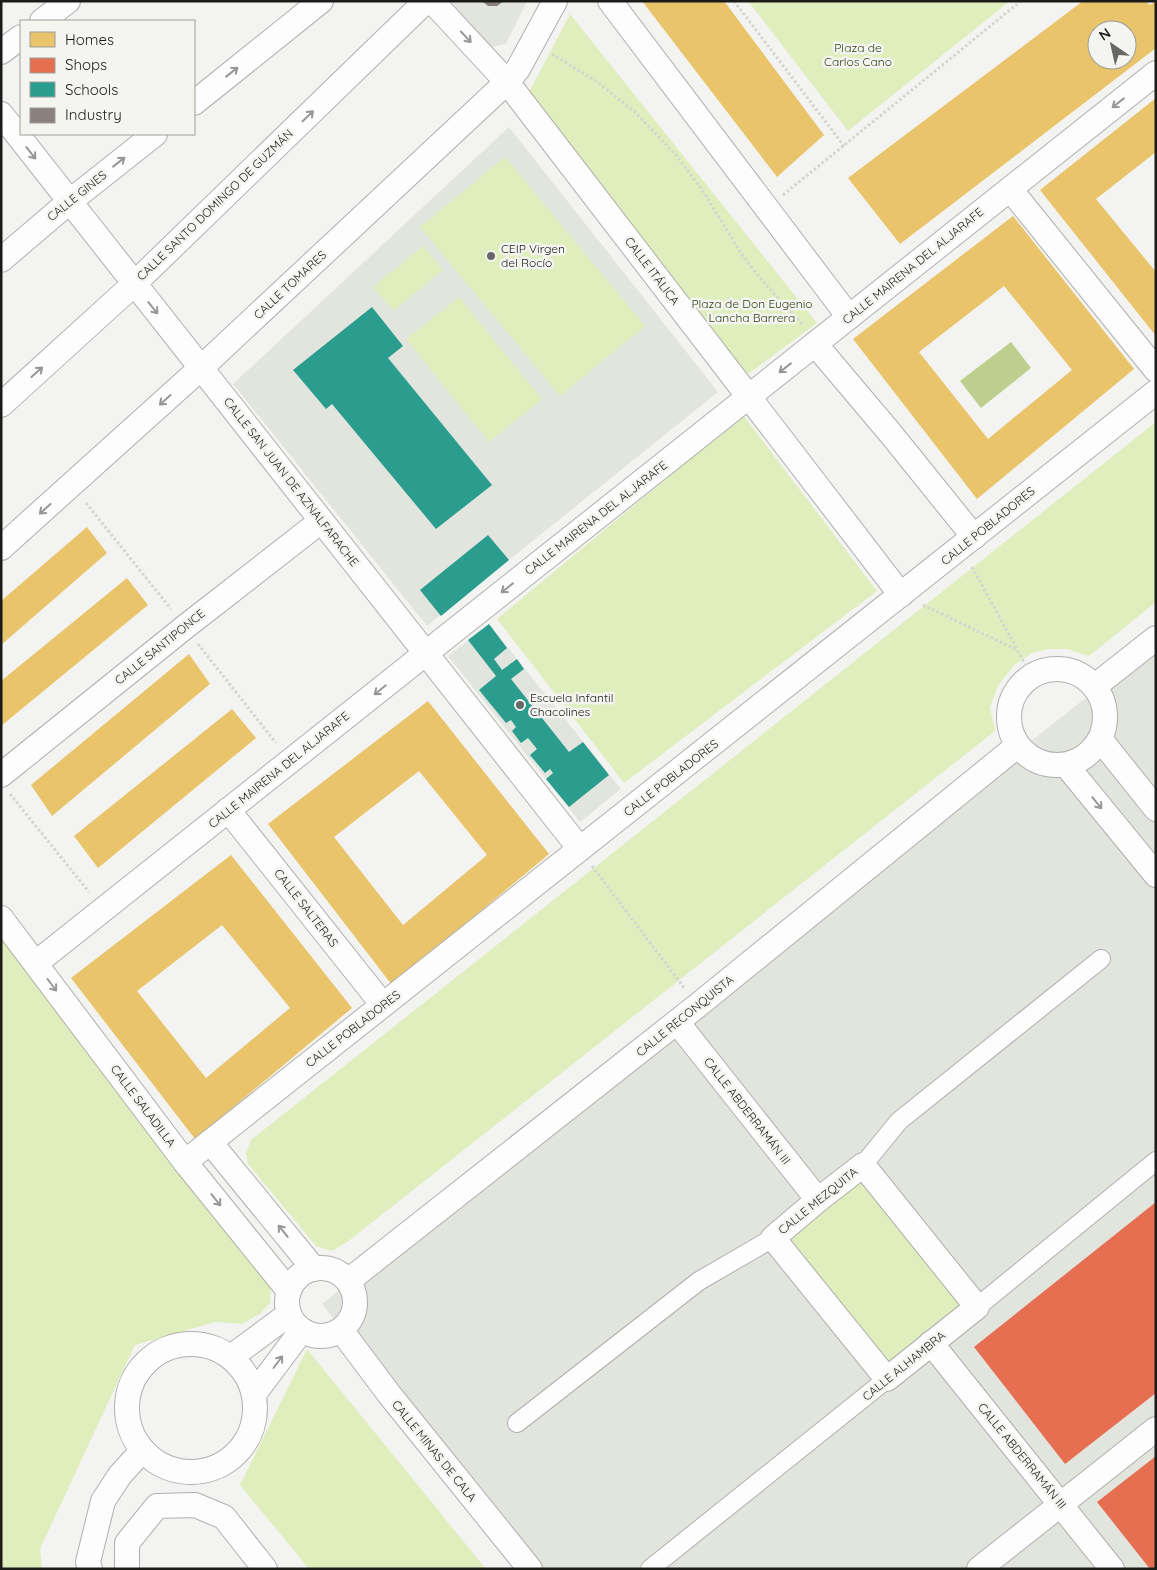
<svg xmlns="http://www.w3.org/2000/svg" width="1157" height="1570" viewBox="0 0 1157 1570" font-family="Quicksand,sans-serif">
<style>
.built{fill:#e2e4de}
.green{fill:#e0eebd}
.water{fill:#bdce8e}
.homes{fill:#e9c46a;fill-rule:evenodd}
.shops{fill:#e76f51}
.schools{fill:#2a9d8f}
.industry{fill:#8a817c}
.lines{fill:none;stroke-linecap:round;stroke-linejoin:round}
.pedestrian-casing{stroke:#afb0ae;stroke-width:20}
.minor-casing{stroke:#afb0ae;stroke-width:26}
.path{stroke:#d4d4d3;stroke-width:3;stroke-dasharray:2.5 2.5;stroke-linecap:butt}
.pedestrian{stroke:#fdfdfd;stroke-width:18}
.minor{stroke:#fdfdfd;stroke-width:24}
.oneway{stroke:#979797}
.poi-dot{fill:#676766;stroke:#f4f5f1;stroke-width:2}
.labels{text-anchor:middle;stroke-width:5;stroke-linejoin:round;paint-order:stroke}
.park-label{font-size:12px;fill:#333d17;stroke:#f4f5f1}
.street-label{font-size:12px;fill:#1b1b1a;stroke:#f4f5f1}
.poi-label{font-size:12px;fill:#1b1b1a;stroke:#f4f5f1;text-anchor:start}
</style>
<rect width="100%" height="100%" fill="#f3f4f2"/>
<!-- built -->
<g class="built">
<path d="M451 1H527L506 44 490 47Z"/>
<path d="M509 127 718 392 427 626 233 384Z"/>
<path d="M489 624 621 789 580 822 448 656Z"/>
<path d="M1156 642V1569H533L322 1304Z"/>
</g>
<!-- green -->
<g class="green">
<path d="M748 1H1010L848 131Z"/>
<path d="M570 14 817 323 747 375 527 96Z"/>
<path d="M505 157 645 326 560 396 420 227Z"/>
<path d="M423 246 443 270 393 311 373 287Z"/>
<path d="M459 297 542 399 489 442 406 339Z"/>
<path d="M743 415 877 591 624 783 497 619Z"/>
<path d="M1156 422V602L1089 656 1068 649H1048L1032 653 1014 665 998 686 990 707 995 731 346 1243 331 1251 316 1246 248 1164 246 1153 251 1140Z"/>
<path d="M1 937 173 1156 271 1289 270 1303 261 1313 242 1324 215 1322 135 1345 40 1549 42 1569H1Z"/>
<path d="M862 1177 967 1307 890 1369 785 1239Z"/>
<path d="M307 1349 486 1569H309L240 1485Z"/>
</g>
<!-- water -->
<path class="water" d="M1011 342 1031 368 981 408 960 381Z"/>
<!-- homes -->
<g class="homes">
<path d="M642 1H724L824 135 777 177Z"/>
<path d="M1083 1H1146L1150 5 1156 1V48L900 244 848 178ZM1097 30H1127V60H1097Z"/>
<path d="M1156 98V152L1096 199 1156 272V336L1040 190Z"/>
<path d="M1013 216 1134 369 977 499 853 339ZM1004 286 1072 370 988 439 919 352Z"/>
<path d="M87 527 107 553 1 645V601Z"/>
<path d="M127 578 148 605 1 726V681Z"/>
<path d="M189 654 210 684 52 816 31 785Z"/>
<path d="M428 701 549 854 392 985 268 824ZM419 771 487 855 403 925 334 837Z"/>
<path d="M232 709 256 738 98 868 74 836Z"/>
<path d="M231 855 352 1008 195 1139 71 978ZM222 925 290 1008 206 1078 137 991Z"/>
</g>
<!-- shops -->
<g class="shops">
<path d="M1156 1202V1393L1065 1464 974 1347Z"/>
<path d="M1156 1456V1569H1150L1097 1502Z"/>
</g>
<!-- schools -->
<g class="schools">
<path d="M372 307 403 346 388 358 492 485 436 529 332 404 326 409 293 370Z"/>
<path d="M488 535 509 560 441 616 420 590Z"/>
<path d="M489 624 507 648 494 659 502 670 517 659 524 669 511 679 569 752 583 742 609 775 569 807 546 779 553 773 550 769 545 773 530 755 537 749 528 738 521 743 512 731 516 727 511 720 506 723 479 690 496 676 468 640Z"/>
</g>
<!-- industry -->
<path class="industry" d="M482 1H504L497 6H488Z"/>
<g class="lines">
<defs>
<g id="pedestrian">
<path d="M863 1165 899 1121 1101 959"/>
<path d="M977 1307 1156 1161"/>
<path d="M517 1423 699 1281 773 1238"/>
<path d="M650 1569 887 1379"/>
</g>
<g id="minor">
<path d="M432 1 507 82 901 595"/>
<path d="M610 1 849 317"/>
<path d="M42 21 68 1"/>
<path d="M1 52 21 37"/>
<path d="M194 103 321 1"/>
<path d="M1 114 580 849"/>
<path d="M1010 189 1156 370"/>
<path d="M1 260 69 202 155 134"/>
<path d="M815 344 891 434 974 537"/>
<path d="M1 405 134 284 426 1"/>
<path d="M1 548 202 367 507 82 518 69 555 1"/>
<circle cx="1057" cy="717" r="48"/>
<path d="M1095 686 1156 638"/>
<path d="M1100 739 1156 809"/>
<path d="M1066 765 1156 875"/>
<path d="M1 775 185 627 321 521"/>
<path d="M228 810 383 1005"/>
<path d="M1 918 185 1162 289 1291"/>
<path d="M36 963 1156 73"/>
<path d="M677 1022 818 1200"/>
<path d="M210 1142 314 1269"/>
<path d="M185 1162 1156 392"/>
<path d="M863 1165 977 1307 887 1379 773 1238 818 1200Z"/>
<circle cx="321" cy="1302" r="34"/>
<path d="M348 1281 697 1006 1017 746"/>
<path d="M341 1330 389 1394 530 1569"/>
<path d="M931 1343 1112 1569"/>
<circle cx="191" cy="1408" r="64"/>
<path d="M231 1357 289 1314"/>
<path d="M254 1394 302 1330"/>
<path d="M90 1569 88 1562 103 1501 120 1475 142 1451"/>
<path d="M127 1569V1543L157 1506 195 1505 224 1517 265 1569"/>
<path d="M979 1569 1156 1429"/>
</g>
</defs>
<!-- pedestrian casing -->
<use href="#pedestrian" class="pedestrian-casing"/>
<!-- minor casing -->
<use href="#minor" class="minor-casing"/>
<!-- path -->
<g class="path">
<path d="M734 1 844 146"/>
<path d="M552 54 596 81 636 113 676 155 703 191 742 255 766 285 803 325"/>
<path d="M783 195 1021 1"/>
<path d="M86 503 171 609"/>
<path d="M972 567 1017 649"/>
<path d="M923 605 1017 650 1032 676"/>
<path d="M198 644 276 743"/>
<path d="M10 794 89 892"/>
<path d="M592 866 685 989"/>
</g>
<!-- pedestrian -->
<use href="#pedestrian" class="pedestrian"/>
<!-- minor -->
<use href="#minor" class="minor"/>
</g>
<!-- one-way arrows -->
<defs><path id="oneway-shaft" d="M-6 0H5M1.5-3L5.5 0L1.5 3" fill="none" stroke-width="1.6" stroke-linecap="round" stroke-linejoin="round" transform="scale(1.25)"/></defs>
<g class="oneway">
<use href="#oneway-shaft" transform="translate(466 37) rotate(47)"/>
<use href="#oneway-shaft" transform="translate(232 72) rotate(-38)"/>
<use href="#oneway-shaft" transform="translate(1118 103) rotate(142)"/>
<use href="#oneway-shaft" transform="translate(308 116) rotate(-44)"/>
<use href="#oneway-shaft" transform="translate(31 153) rotate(52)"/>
<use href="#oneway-shaft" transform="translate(119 162) rotate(-38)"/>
<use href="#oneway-shaft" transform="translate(153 308) rotate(51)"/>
<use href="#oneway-shaft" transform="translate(785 368) rotate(142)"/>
<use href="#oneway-shaft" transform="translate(37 372) rotate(-42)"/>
<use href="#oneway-shaft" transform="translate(165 400) rotate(138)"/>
<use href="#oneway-shaft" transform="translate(45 509) rotate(138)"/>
<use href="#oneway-shaft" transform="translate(507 588) rotate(142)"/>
<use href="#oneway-shaft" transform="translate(380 690) rotate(141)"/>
<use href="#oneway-shaft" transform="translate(1097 803) rotate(51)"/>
<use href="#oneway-shaft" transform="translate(52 985) rotate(53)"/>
<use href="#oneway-shaft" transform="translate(216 1200) rotate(51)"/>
<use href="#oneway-shaft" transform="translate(283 1231) rotate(-129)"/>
<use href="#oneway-shaft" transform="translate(278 1362) rotate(-53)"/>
</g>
<!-- markers -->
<g class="poi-dot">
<circle cx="491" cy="256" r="5"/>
<circle cx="520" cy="705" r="5"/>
</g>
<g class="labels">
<!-- park labels -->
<g class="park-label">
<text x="858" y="52">Plaza de<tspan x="858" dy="14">Carlos Cano</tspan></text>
<text x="752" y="308">Plaza de Don Eugenio<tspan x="752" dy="14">Lancha Barrera</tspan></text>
</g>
<!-- street labels -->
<g class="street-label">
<text transform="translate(77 196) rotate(-39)" y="4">CALLE GINES</text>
<text transform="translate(215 205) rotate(-44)" y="4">CALLE SANTO DOMINGO DE GUZMÁN</text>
<text transform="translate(913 266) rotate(-39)" y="4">CALLE MAIRENA DEL ALJARAFE</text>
<text transform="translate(652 271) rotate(53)" y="4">CALLE ITÁLICA</text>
<text transform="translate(290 285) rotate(-43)" y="4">CALLE TOMARES</text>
<text transform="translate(291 482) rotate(52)" y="4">CALLE SAN JUAN DE AZNALFARACHE</text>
<text transform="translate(596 518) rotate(-38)" y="4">CALLE MAIRENA DEL ALJARAFE</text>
<text transform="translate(988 526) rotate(-39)" y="4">CALLE POBLADORES</text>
<text transform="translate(160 647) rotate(-39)" y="4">CALLE SANTIPONCE</text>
<text transform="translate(279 770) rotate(-39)" y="4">CALLE MAIRENA DEL ALJARAFE</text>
<text transform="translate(671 778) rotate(-38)" y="4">CALLE POBLADORES</text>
<text transform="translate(306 908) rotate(52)" y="4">CALLE SALTERAS</text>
<text transform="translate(685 1016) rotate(-39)" y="4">CALLE RECONQUISTA</text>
<text transform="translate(353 1029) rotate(-38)" y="4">CALLE POBLADORES</text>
<text transform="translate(143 1106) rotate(53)" y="4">CALLE SALADILLA</text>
<text transform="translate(747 1111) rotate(52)" y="4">CALLE ABDERRAMÁN III</text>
<text transform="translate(818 1201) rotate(-39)" y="4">CALLE MEZQUITA</text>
<text transform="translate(904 1366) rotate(-39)" y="4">CALLE ALHAMBRA</text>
<text transform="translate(434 1451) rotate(51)" y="4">CALLE MINAS DE CALA</text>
<text transform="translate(1022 1456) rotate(51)" y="4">CALLE ABDERRAMÁN III</text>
</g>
<!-- poi labels -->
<g class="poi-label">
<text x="501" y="253">CEIP Virgen<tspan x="501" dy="14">del Rocío</tspan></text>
<text x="530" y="702">Escuela Infantil<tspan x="530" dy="14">Chacolines</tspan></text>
</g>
</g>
<!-- border -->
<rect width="1157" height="1570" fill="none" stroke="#1b1b1a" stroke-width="5"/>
<!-- legend -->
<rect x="20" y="20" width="175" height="115" fill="#f4f5f1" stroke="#9d9e9b"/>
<rect x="30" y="32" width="25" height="15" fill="#e9c46a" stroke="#9d9e9b"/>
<text x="65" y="45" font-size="15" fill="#1b1b1a">Homes</text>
<rect x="30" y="58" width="25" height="15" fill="#e76f51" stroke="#9d9e9b"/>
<text x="65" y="70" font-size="15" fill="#1b1b1a">Shops</text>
<rect x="30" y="82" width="25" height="15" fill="#2a9d8f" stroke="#9d9e9b"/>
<text x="65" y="95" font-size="15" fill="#1b1b1a">Schools</text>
<rect x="30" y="108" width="25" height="15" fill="#8a817c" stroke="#9d9e9b"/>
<text x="65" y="120" font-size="15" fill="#1b1b1a">Industry</text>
<!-- north arrow -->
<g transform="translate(1112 45) rotate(326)"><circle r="24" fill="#f4f5f1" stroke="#9d9e9b"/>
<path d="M0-4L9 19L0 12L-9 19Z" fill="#676766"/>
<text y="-8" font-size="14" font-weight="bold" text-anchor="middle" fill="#1b1b1a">N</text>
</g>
</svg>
